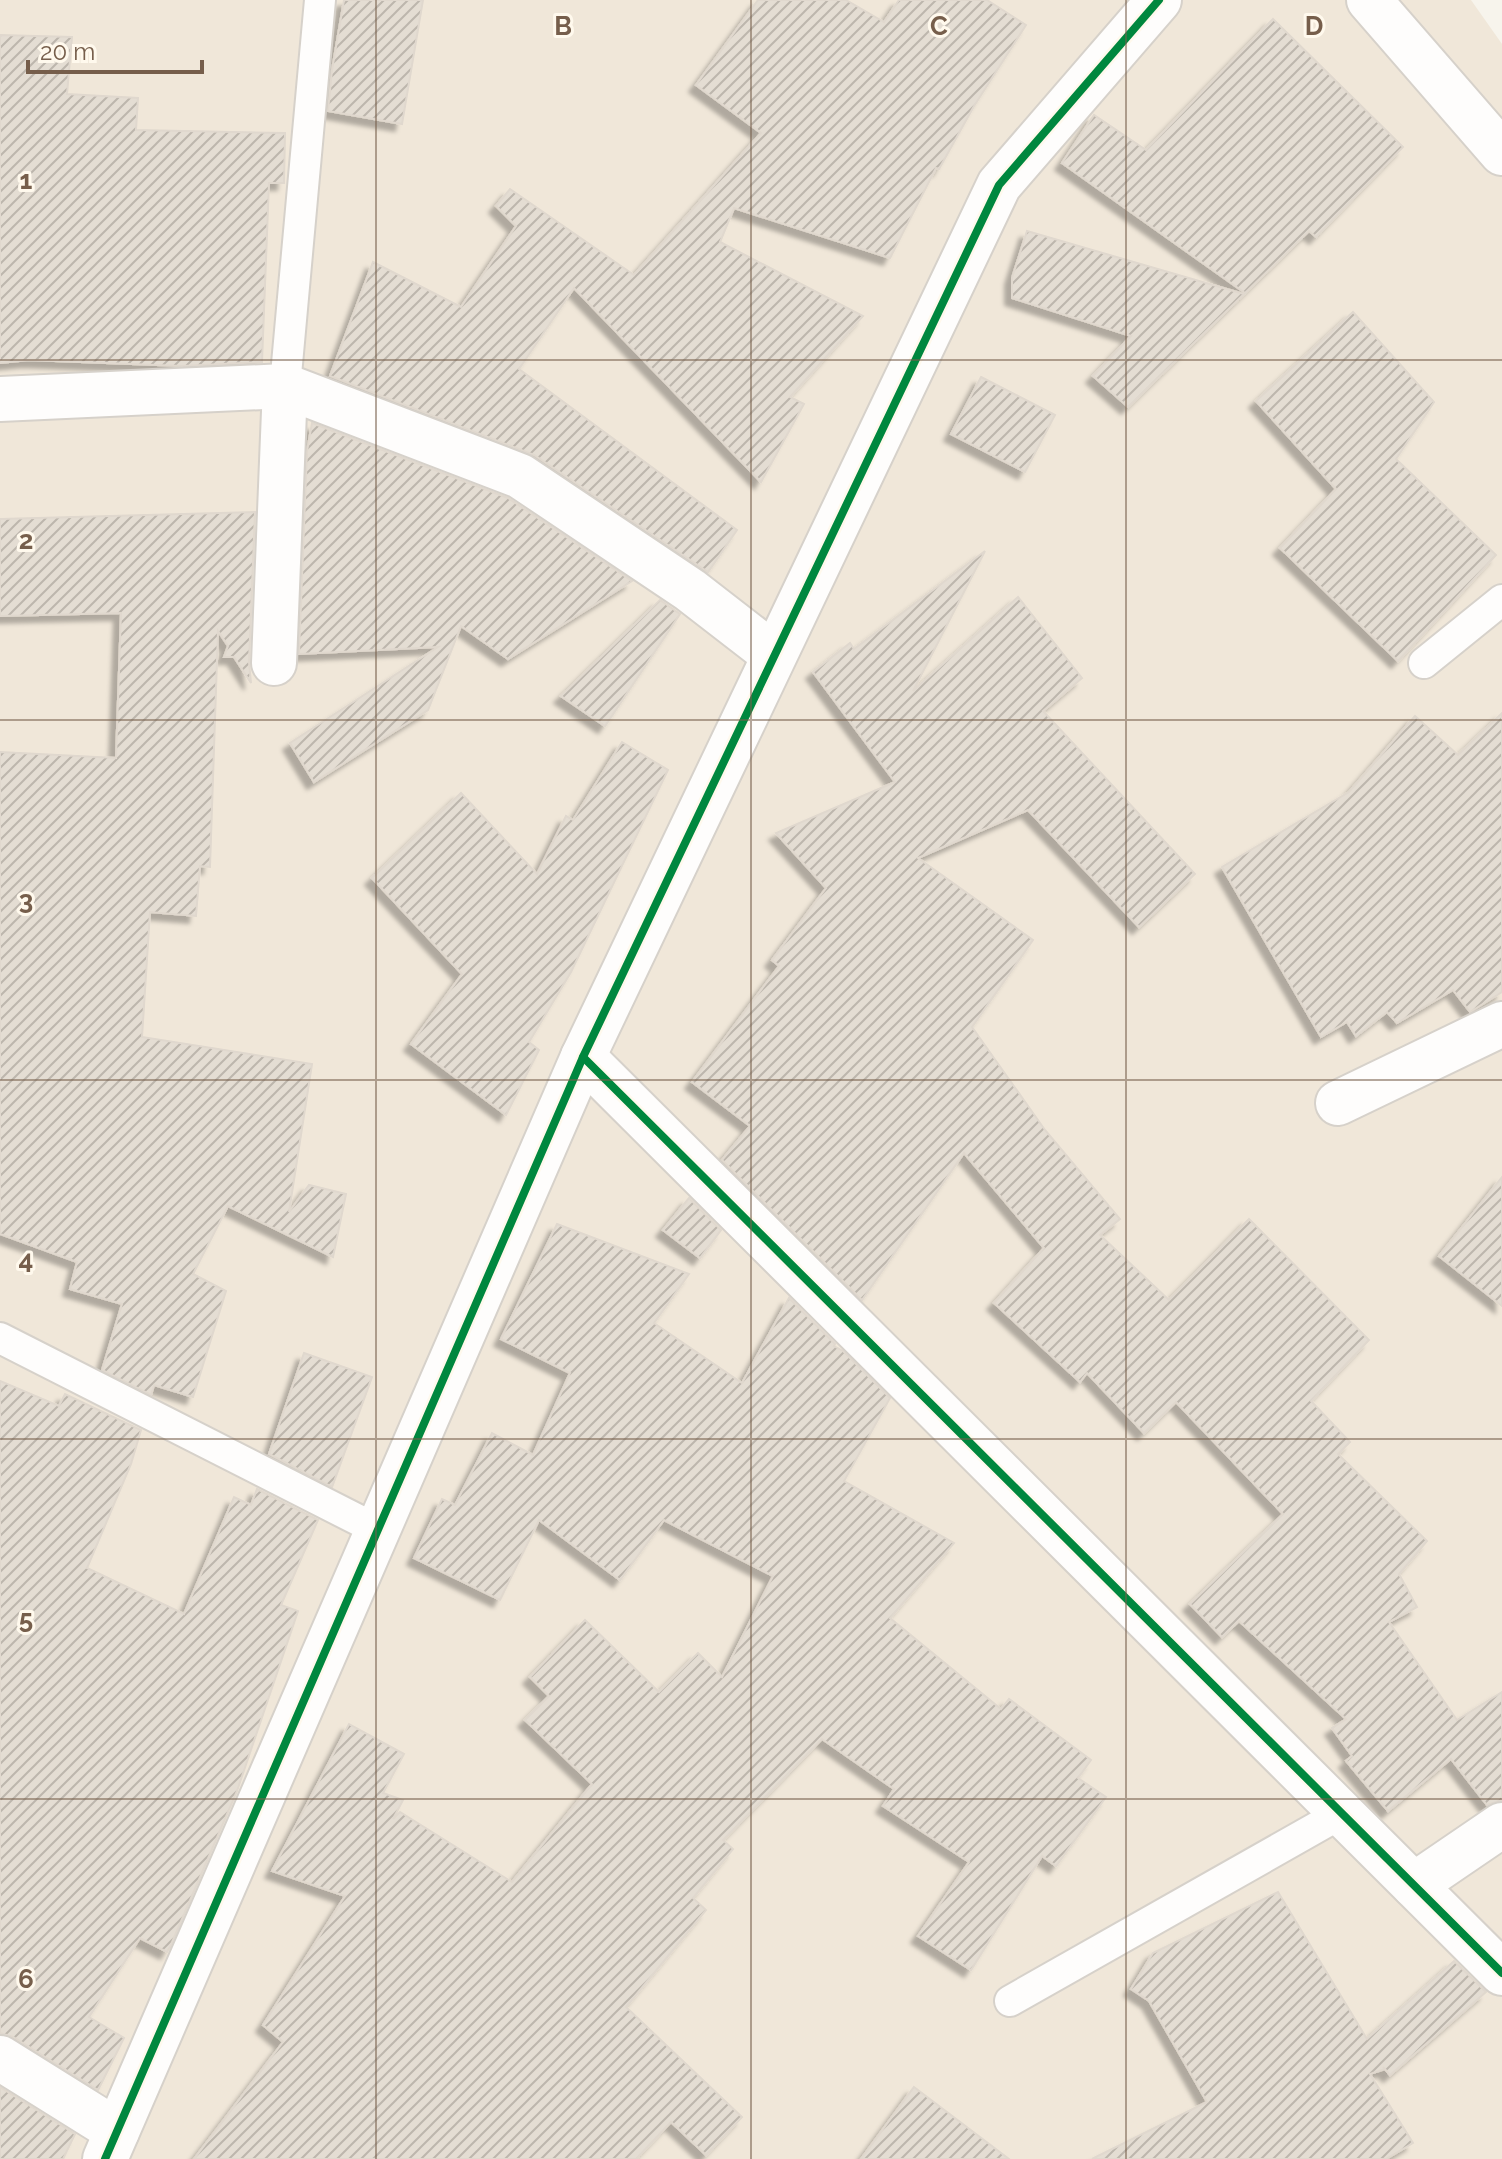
<svg xmlns="http://www.w3.org/2000/svg" width="1502" height="2159" viewBox="0 0 1502 2159" font-family="Raleway,sans-serif">
<style>
.residential{fill:#f0e7d9}
.building{fill:url(#building-hatch);stroke:#e0d8ce;stroke-width:2;filter:url(#shadow)}
.lines{fill:none;stroke-linecap:round;stroke-linejoin:round}
.lane-casing{stroke:#d6d1ca;stroke-width:34}
.street-casing{stroke:#d6d1ca;stroke-width:48}
.lane{stroke:#fefdfc;stroke-width:30}
.street{stroke:#fefdfc;stroke-width:44}
.cycleway-casing{stroke:#fff9ed;stroke-width:13}
.cycleway{stroke:#00873e;stroke-width:8}
.grid{fill:none;stroke:#765e4b;stroke-width:2;stroke-opacity:0.55}
.grid-label{font-size:26px;text-anchor:middle;font-weight:bold;fill:#765e4b;stroke:#fff9ed;stroke-width:6;stroke-linejoin:round;paint-order:stroke}
</style>
<defs>
<pattern id="building-hatch" width="6" height="6" patternUnits="userSpaceOnUse" patternTransform="scale(2)"><rect width="6" height="6" fill="#e4ddd3"/><path d="M-1 1l2-2M0 6l6-6M5 7l2-2" fill="none" stroke="#bdb6ad"/></pattern>
<filter id="shadow"><feDropShadow dx="-7" dy="7" stdDeviation="2" flood-color="#0004"/></filter>
</defs>
<rect width="100%" height="100%" fill="#f7f4ec"/>
<!-- residential -->
<path class="residential" d="M0 0H1471L1502 44V2159H0Z"/>
<!-- building -->
<g class="building">
<path d="M344 0H423L402 124 328 111 332 70Z"/>
<path d="M758 0H846L884 22 899 0H987L1026 25 974 106 939 169 936 168 890 258 734 208 720 242 863 316 790 397 804 404 761 482 574 288 519 369 737 530 708 572 534 455 330 376 373 262 461 307 516 226 496 206 510 189 634 275 761 133 696 85Z"/>
<path d="M1273 19 1403 147 1316 237 1309 231 1245 293 1062 163 1094 115 1146 150Z"/>
<path d="M0 35 72 37 67 94 138 98 136 130 285 133 284 183H269L262 362 182 366 29 360 0 363Z"/>
<path d="M1027 231 1244 294 1128 407 1093 376 1131 336 1012 298V278Z"/>
<path d="M1353 312 1434 402 1396 459 1496 555 1398 661 1280 548 1336 489 1256 401Z"/>
<path d="M981 377 1055 415 1025 472 951 434Z"/>
<path d="M312 423 508 498 632 581 508 659 461 626 428 710 314 782 290 743 438 647 299 654 307 451Z"/>
<path d="M255 512 249 662 251 683 234 657H224L228 646 218 631 210 867 200 866 196 916 150 912 142 1037 312 1064 289 1212 309 1185 346 1194 333 1257 228 1206 193 1274 226 1291 193 1397 154 1385 151 1395 102 1370 122 1304 70 1289 77 1262 0 1234V752L116 758 121 613 0 616V519Z"/>
<path d="M985 551 913 691 1018 597 1082 678 1043 711 1195 874 1139 927 1028 810 918 858 1033 940 972 1027 1045 1130 1120 1219 1100 1235 1169 1300 1249 1219 1369 1340 1311 1401 1350 1442 1338 1454 1427 1541 1399 1574 1417 1607 1389 1622 1457 1720 1502 1692V1800L1487 1805 1451 1759 1388 1811 1346 1761 1352 1756 1332 1728 1346 1719 1239 1621 1222 1637 1190 1604 1283 1514 1176 1402 1144 1433 1087 1373 1080 1382 994 1303 1044 1248 964 1153 862 1300 722 1160 750 1126 692 1082 779 966 772 960 826 888 776 833 895 782 813 672 850 643 854 649Z"/>
<path d="M660 600 680 614 605 726 561 696Z"/>
<path d="M1502 713V992L1470 1012 1453 990 1397 1023 1387 1012 1356 1036 1347 1022 1321 1037 1222 867 1349 792 1415 716 1458 755Z"/>
<path d="M622 742 668 770 571 972 529 1042 539 1050 506 1115 411 1044 462 974 372 878 461 793 537 874 566 816 573 820Z"/>
<path d="M1502 1177V1306L1439 1256Z"/>
<path d="M689 1198 721 1230 700 1258 663 1230Z"/>
<path d="M557 1224 689 1274 654 1323 742 1383 789 1298 835 1344 834 1346 843 1351 890 1398 844 1481 954 1543 890 1618 1001 1709 1009 1699 1091 1760 1078 1778 1106 1797 1056 1866 1042 1856 971 1970 918 1936 969 1862 883 1806 894 1789 822 1739 723 1840 733 1849 693 1898 706 1910 626 2007 742 2117 706 2155 671 2122 636 2159H194L283 2042 263 2025 345 1896 272 1871 349 1724 404 1754 383 1793 403 1800 393 1819 400 1812 512 1882 592 1784 525 1720 549 1696 530 1677 585 1620 659 1692 698 1653 722 1677 773 1576 664 1520 620 1580 539 1520 500 1600 414 1558 442 1499 455 1505 492 1433 533 1455 570 1373 501 1339Z"/>
<path d="M304 1353 372 1377 332 1487 269 1454Z"/>
<path d="M0 1381 59 1406 65 1394 141 1430 131 1464 87 1568 184 1614 234 1497 251 1505 257 1489 318 1520 281 1605 298 1611 237 1791 170 1947 167 1952 140 1938 89 2017 124 2038 98 2090 13 2037 0 2033Z"/>
<path d="M1278 1892 1367 2039 1454 1961 1486 1992 1390 2075 1383 2067 1385 2069 1370 2074 1413 2143 1386 2159H1092L1207 2102 1149 2001 1131 1989 1153 1953Z"/>
<path d="M0 2087 75 2134 63 2159H0Z"/>
<path d="M914 2087 1009 2159H861Z"/>
</g>
<g class="lines">
<defs>
<g id="lane">
<path d="M285 386 320 0"/>
<path d="M1424 663 1502 600"/>
<path d="M0 1338 378 1530"/>
<path d="M1010 2001 1342 1813"/>
</g>
<g id="street">
<path d="M1369 0 1502 153"/>
<path d="M0 399 285 386"/>
<path d="M274 663 285 386 520 476 690 590 774 655"/>
<path d="M583 1057 1502 1973"/>
<path d="M1338 1103 1502 1024"/>
<path d="M1414 1885 1502 1825"/>
<path d="M0 2058 117 2131"/>
<path d="M105 2159 583 1057 999 185 1159 0"/>
</g>
</defs>
<!-- lane casing -->
<use href="#lane" class="lane-casing"/>
<!-- street casing -->
<use href="#street" class="street-casing"/>
<!-- lane -->
<use href="#lane" class="lane"/>
<!-- street -->
<use href="#street" class="street"/>
<defs>
<g id="cycleway">
<path d="M583 1057 1502 1973"/>
<path d="M105 2159 583 1057 999 185 1159 0"/>
</g>
</defs>
<!-- cycleway casing -->
<use href="#cycleway" class="cycleway-casing"/>
<!-- cycleway -->
<use href="#cycleway" class="cycleway"/>
</g>
<!-- grid -->
<path class="grid" d="M376 0V2159M751 0V2159M1126 0V2159M0 360H1502M0 720H1502M0 1080H1502M0 1439H1502M0 1799H1502"/>
<g class="grid-label">
<text x="563" y="35">B</text>
<text x="939" y="35">C</text>
<text x="1314" y="35">D</text>
<text x="26" y="189">1</text>
<text x="26" y="549">2</text>
<text x="26" y="909">3</text>
<text x="26" y="1269">4</text>
<text x="26" y="1628">5</text>
<text x="26" y="1988">6</text>
</g>
<!-- scale -->
<path d="M28 60v12h174v-12" fill="none" stroke="#765e4b" stroke-width="4"/>
<text x="40" y="60" font-size="24" fill="#765e4b" stroke="#fff9ed" stroke-width="6" paint-order="stroke">20 m</text>
</svg>
